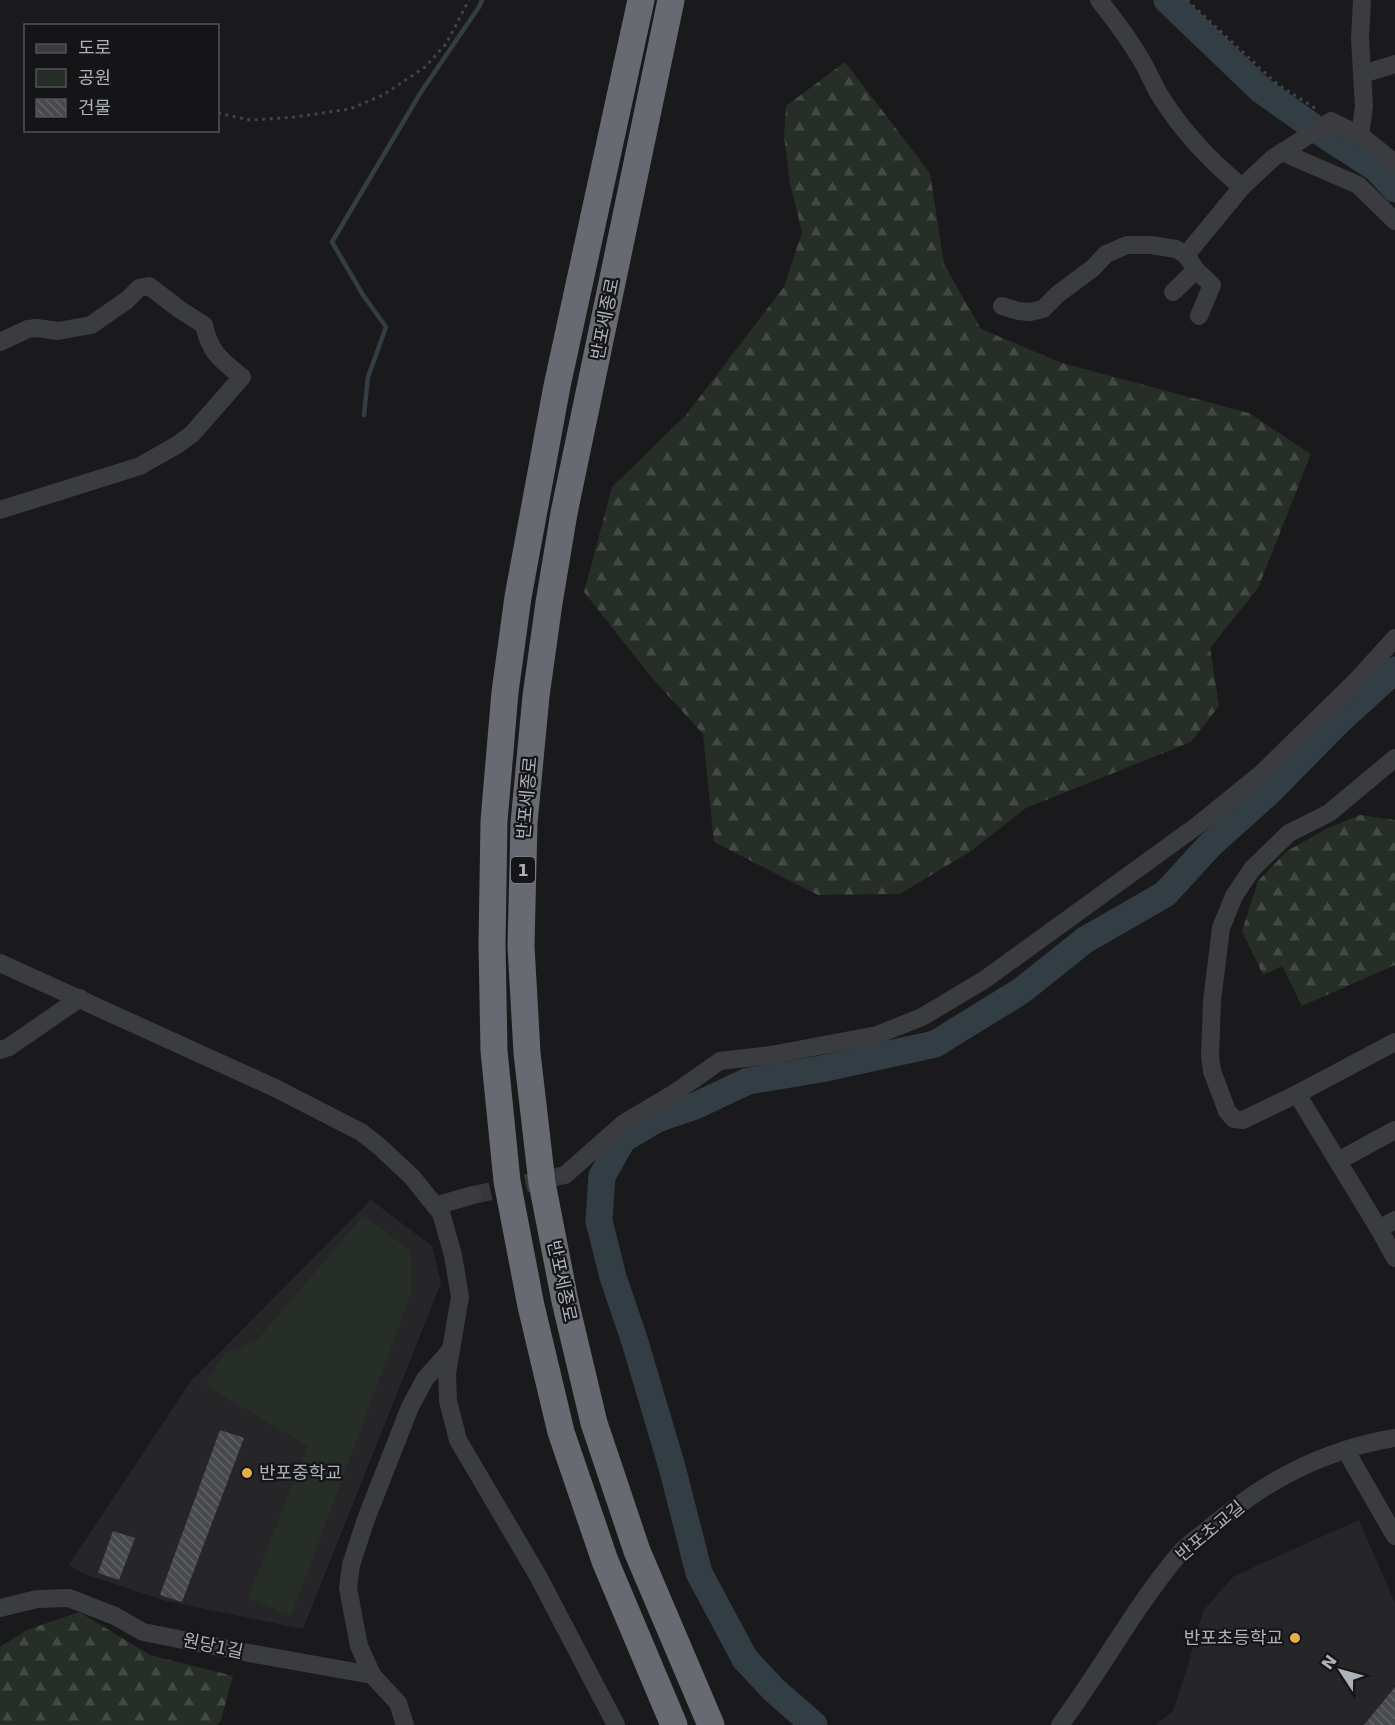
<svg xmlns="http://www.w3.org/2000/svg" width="1395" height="1725" viewBox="0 0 1395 1725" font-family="'DejaVu Sans','Noto Sans KR',sans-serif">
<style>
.built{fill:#262629}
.green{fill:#262e27}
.forest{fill:url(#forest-firs)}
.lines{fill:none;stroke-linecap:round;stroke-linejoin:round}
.stream{stroke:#333d44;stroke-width:4.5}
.river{stroke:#333d44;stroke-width:27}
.building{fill:url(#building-back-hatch)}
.minor-tunnel{stroke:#37383c;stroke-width:18;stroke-dasharray:18 9;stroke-linecap:butt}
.path{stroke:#414347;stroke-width:3;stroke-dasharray:3 4.5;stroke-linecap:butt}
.minor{stroke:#3b3c40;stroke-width:18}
.highway{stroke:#676a71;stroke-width:27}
.poi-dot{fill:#e6ae47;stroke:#151517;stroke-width:2}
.labels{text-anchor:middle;stroke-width:4.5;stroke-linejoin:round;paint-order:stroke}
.shield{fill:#151517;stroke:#7f8289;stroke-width:1.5}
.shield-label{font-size:16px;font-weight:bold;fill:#adb1ba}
.street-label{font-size:18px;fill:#adb1ba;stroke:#151517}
.poi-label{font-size:18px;fill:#adb1ba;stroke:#151517;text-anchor:start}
</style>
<defs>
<pattern id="forest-firs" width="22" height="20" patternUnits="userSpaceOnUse" patternTransform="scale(1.5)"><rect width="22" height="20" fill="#262e27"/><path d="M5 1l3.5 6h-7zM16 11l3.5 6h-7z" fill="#434a44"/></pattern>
<pattern id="building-back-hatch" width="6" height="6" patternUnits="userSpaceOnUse" patternTransform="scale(1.5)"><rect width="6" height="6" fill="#494a4e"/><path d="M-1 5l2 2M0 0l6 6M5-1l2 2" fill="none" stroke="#616265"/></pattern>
</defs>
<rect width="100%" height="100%" fill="#1a1a1c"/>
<!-- built -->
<g class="built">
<path d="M371 1200 432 1246 441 1283 303 1629 166 1601 84 1574 69 1565 190 1382Z"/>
<path d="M1359 1520 1395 1603V1725H1156L1173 1711 1188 1665 1203 1611 1234 1576Z"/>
</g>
<!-- green -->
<path class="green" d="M363 1216 411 1251V1294L291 1616 248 1598 308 1446 205 1385 224 1354 257 1340Z"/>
<!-- forest -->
<g class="forest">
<path d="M845 62 930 173 944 264 981 329 1062 363 1249 413 1311 454 1258 588 1210 648 1219 706 1191 742 1026 808 971 851 900 894 818 895 714 842 703 734 652 678 584 592 612 487 686 415 784 287 802 232 790 183 784 136 786 106Z"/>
<path d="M1360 815 1395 820V965L1302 1006 1282 966 1263 975 1242 931 1258 881 1287 851 1328 828Z"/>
<path d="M79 1612 150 1655 233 1676 221 1720 217 1725H0V1647L27 1630Z"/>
</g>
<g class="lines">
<!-- stream -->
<path class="stream" d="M364 415 368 377 386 327 363 295 332 242 421 92 479 7 482 0"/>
<!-- river -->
<g class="river">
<path d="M1167 0 1261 90 1326 136 1377 169 1395 189"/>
<path d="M814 1725 774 1690 745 1659 699 1573 672 1467 635 1342 613 1277 599 1221 602 1176 623 1139 657 1119 695 1106 748 1081 821 1069 935 1044 1021 991 1085 940 1165 894 1210 845 1268 793 1339 721 1395 670"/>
</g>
</g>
<!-- building -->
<g class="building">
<path d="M220 1430 244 1438 182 1602 160 1595Z"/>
<path d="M113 1531 135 1538 119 1580 98 1573Z"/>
<path d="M1395 1687V1725H1364Z"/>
</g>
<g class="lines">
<!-- minor-tunnel -->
<path class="minor-tunnel" d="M473 1195 565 1175"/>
<!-- path -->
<g class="path">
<path d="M1187 0 1277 84 1318 110"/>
<path d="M218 113 250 120 295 117 350 109 383 95 425 67 446 44 469 0"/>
</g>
<!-- minor -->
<g class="minor">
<path d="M1099 0C1112 17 1126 34 1137 53 1146 66 1151 80 1159 94 1181 130 1209 160 1242 187"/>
<path d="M1363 74 1395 64"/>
<path d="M1360 135 1364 107 1360 39 1362 0"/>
<path d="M1282 152 1358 185 1395 221"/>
<path d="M1186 255 1242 187 1273 158 1331 121 1360 135 1395 163"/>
<path d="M1173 292 1196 270"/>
<path d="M1002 306 1018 311 1030 312 1043 309 1058 294 1093 268 1106 254 1127 245H1150L1176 249 1186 255 1196 270 1212 285 1199 316"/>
<path d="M0 342 28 329 37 328 58 331 91 325 127 300 139 288 149 286 179 309 204 325C210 353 221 360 242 377L192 434 177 445 140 466 0 510"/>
<path d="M1395 758 1329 813 1289 833 1252 869 1234 896 1221 928 1212 1001 1210 1056 1212 1071 1227 1111 1234 1119 1243 1120 1297 1094 1395 1042"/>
<path d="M0 963 275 1088 361 1132 380 1147 412 1177 441 1213 453 1255 460 1297 447 1373 448 1401 458 1440 538 1576 616 1725"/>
<path d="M0 1050 9 1047 80 998"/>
<path d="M1297 1094 1379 1229 1395 1258"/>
<path d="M1338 1161 1395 1130"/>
<path d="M565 1175 624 1123 673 1094 720 1061 771 1055 877 1035 922 1017 984 980 1198 825 1262 773 1357 680 1395 638"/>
<path d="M435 1206 473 1195"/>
<path d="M1379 1229 1395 1220"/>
<path d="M1346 1451 1395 1536"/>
<path d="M0 1608 37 1599 69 1598 115 1616 143 1632 249 1653 372 1675 398 1703 405 1725"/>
<path d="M372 1675 359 1646 348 1588 351 1565 366 1519 410 1407 425 1379 450 1351"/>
<path d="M1060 1725C1102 1669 1135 1606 1180 1553 1189 1543 1202 1535 1212 1526 1230 1512 1248 1497 1267 1486 1305 1462 1351 1445 1395 1438"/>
</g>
<!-- highway -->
<g class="highway">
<path d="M641 0 557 386 518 597 505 692 494 821 492 944 494 1051 507 1181 531 1306 561 1432 605 1561 674 1725"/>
<path d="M671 0 564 513 549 603 536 696 524 823 521 946 527 1053 542 1183 565 1301 594 1423 637 1551 711 1725"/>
</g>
</g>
<!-- markers -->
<g class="poi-dot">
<circle cx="247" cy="1473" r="6"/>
<circle cx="1295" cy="1638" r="6"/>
</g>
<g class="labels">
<!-- shield labels -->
<rect class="shield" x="511" y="857" width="24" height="26" rx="4.5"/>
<g class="shield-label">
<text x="523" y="876">1</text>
</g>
<!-- street labels -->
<g class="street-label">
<text transform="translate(605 319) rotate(-79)" y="6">반포세종로</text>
<text transform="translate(527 798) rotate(-85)" y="6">반포세종로</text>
<text transform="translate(562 1281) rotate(78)" y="6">반포세종로</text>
<text transform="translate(1210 1531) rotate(-40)" y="6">반포초교길</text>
<text transform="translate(213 1646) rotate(12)" y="6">원당1길</text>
</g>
<!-- poi labels -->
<g class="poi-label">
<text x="259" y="1479">반포중학교</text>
<text x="1283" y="1644" text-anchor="end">반포초등학교</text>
</g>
</g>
<!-- legend -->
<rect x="24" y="24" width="195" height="108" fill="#151517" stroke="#525358" stroke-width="1.5"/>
<rect x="36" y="44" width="30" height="9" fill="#3b3c40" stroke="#525358" stroke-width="1.5"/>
<text x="78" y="54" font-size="18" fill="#adb1ba">도로</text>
<rect x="36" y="69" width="30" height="18" fill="#262e27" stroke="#525358" stroke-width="1.5"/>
<text x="78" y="84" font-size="18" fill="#adb1ba">공원</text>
<rect x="36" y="99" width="30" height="18" fill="url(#building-back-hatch)" stroke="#525358" stroke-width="1.5"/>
<text x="78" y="114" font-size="18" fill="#adb1ba">건물</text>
<!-- north arrow -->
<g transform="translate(1341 1671) rotate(306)" stroke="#151517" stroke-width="4.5" paint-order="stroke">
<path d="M0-4.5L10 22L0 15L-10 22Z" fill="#adb1ba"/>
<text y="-9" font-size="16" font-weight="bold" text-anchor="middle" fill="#adb1ba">N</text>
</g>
</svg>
